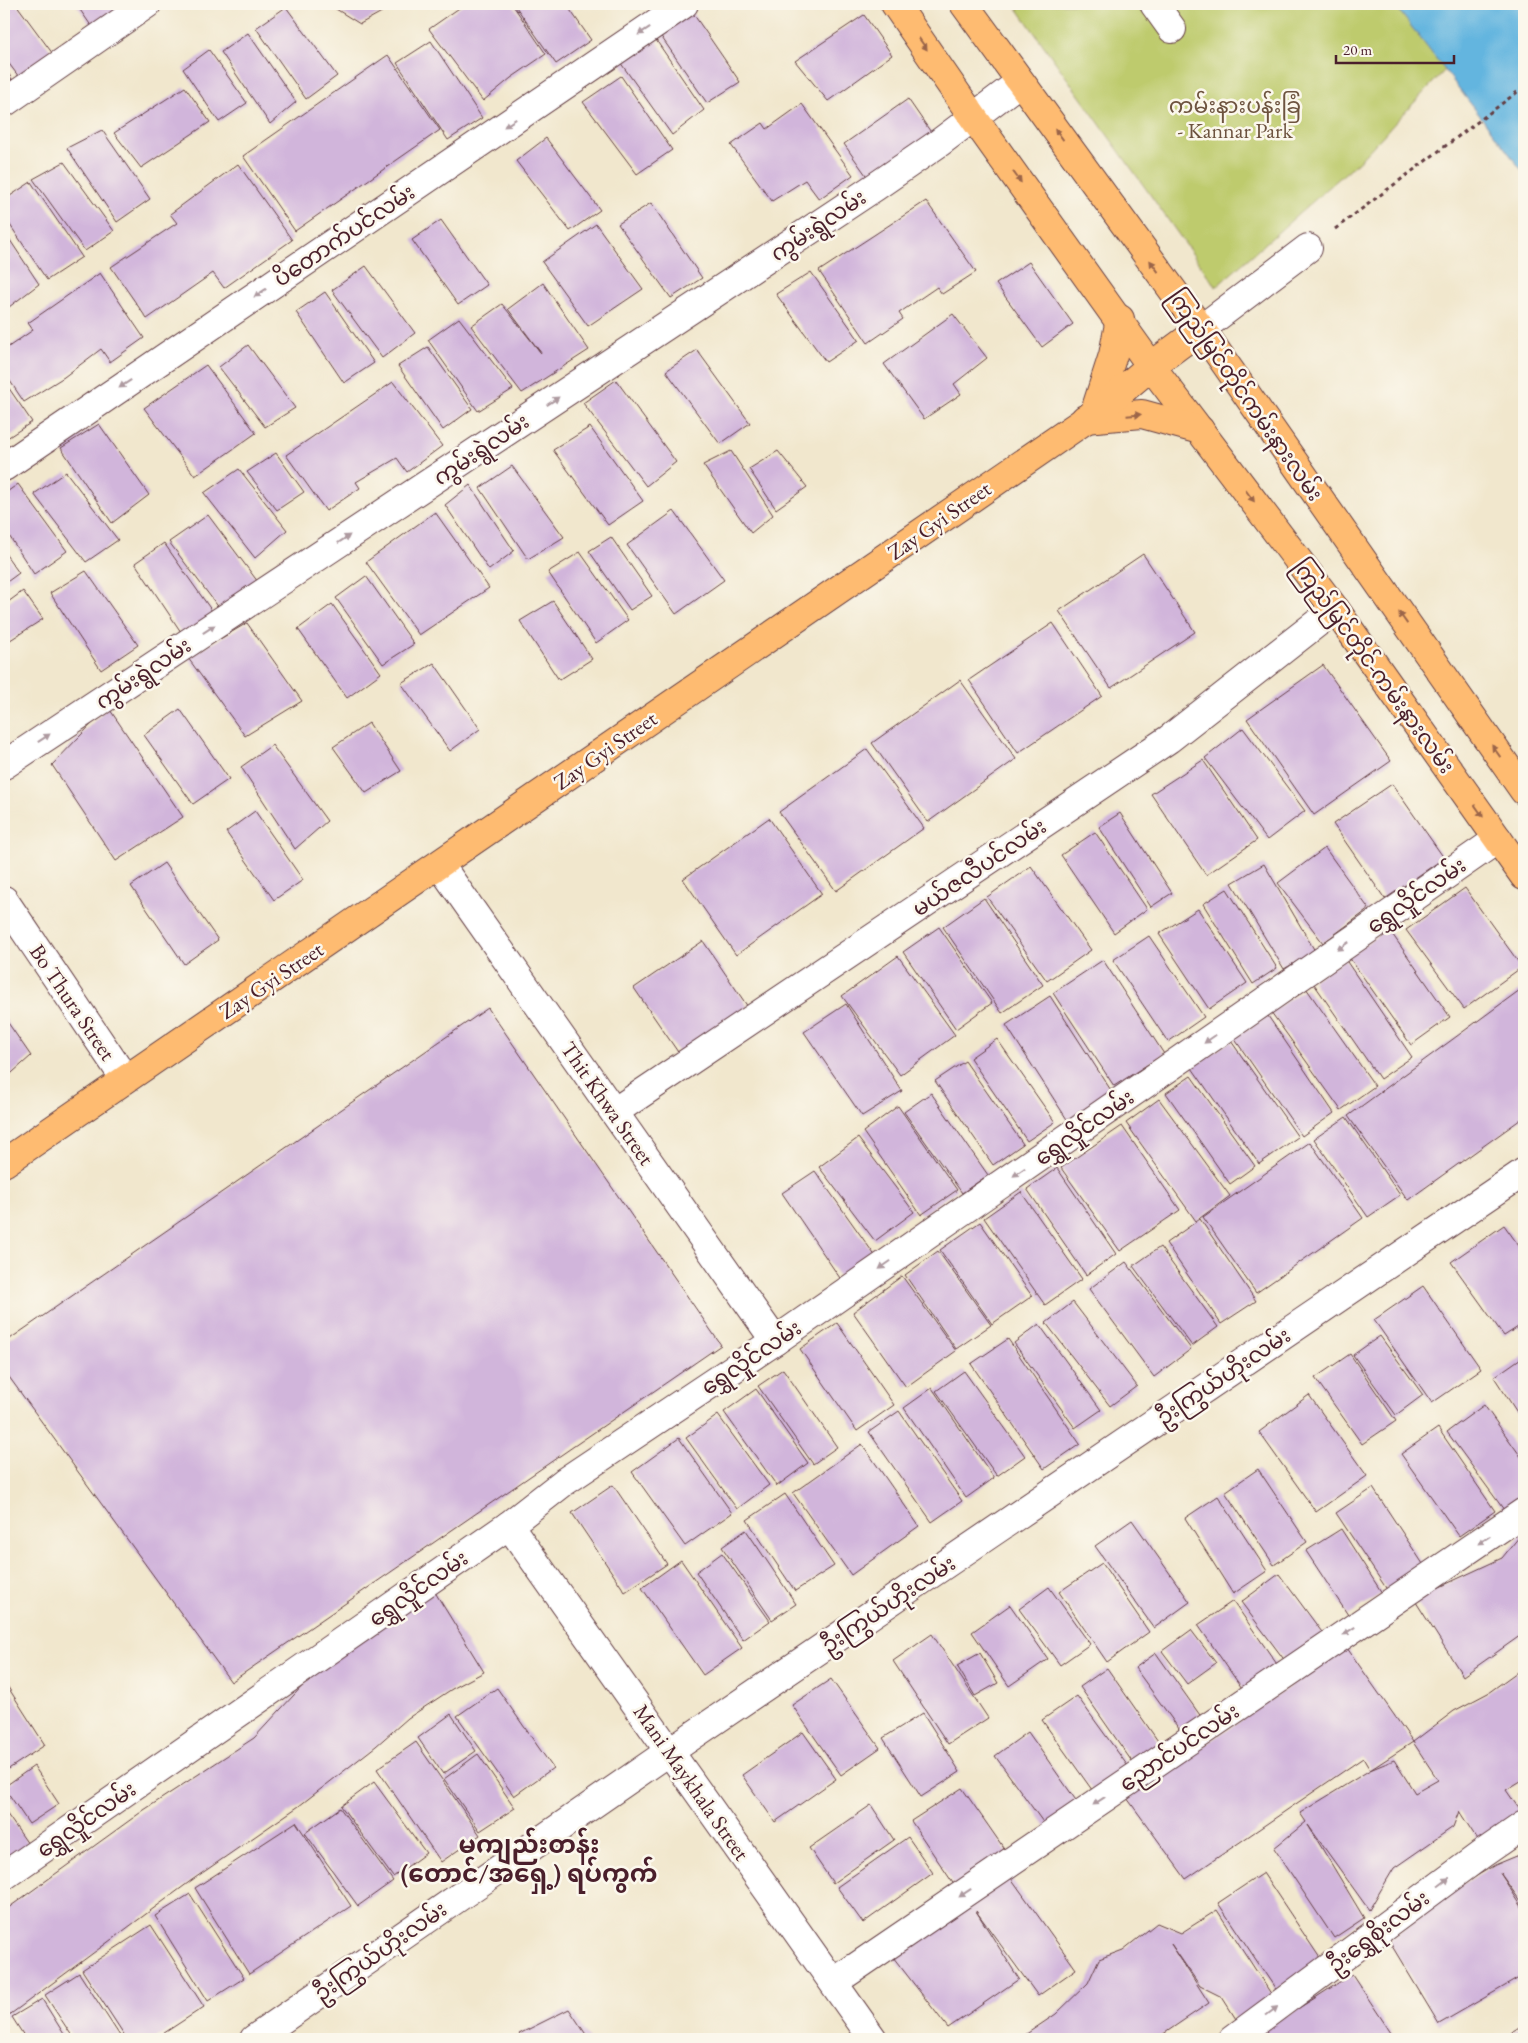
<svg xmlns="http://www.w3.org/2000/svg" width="1528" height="2043" viewBox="0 0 1528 2043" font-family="'EB Garamond','Noto Sans Myanmar',serif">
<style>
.green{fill:#becb6d;stroke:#84754c}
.water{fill:#64b5df;stroke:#576a85}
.building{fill:#d1b5db}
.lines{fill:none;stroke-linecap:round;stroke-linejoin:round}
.minor-casing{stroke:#633d43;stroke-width:30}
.major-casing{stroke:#633d43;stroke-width:30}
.path{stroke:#633d43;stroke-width:3;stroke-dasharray:4 4;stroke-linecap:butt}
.minor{stroke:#fff;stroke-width:28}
.major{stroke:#febb71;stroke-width:28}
.oneway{fill:#ae9aa0}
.oneway2{fill:#9b654a}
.labels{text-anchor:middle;stroke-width:5;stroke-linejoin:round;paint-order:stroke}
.park-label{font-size:22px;fill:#6d533f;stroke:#fbf7ec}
.street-label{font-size:22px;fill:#4a1f2b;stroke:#fbf7ec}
.quarter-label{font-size:25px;font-weight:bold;fill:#4a1f2b;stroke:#fbf7ec}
</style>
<rect width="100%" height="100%" fill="#fbf7ec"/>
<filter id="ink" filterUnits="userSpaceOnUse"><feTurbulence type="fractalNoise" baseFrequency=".02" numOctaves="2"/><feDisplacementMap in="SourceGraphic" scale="10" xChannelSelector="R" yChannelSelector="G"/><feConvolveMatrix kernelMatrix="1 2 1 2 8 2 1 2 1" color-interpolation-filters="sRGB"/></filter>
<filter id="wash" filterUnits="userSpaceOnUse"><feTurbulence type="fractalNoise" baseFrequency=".0096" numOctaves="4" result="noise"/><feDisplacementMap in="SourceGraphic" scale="20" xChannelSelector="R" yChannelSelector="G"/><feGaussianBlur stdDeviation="1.12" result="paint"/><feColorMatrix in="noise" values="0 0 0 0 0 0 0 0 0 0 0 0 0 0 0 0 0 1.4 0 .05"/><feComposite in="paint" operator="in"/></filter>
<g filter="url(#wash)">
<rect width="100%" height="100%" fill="#f1e7cd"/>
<!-- green -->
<path class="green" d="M1014 4H1394L1445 70 1360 160 1216 287Z"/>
<!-- water -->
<path class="water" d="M1394 4H1524V173Z"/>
<g id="blocks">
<!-- building -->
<g class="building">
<path d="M4 4H16L53 54 19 77 4 57Z"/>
<path d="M76 4H125L92 27Z"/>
<path d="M328 4H396L360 24Z"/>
<path d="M465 4H512L546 54 511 78 483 101 429 29Z"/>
<path d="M514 4H566L591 40 556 64Z"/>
<path d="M286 7 337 76 306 99 256 28Z"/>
<path d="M692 12 740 82 707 103 658 32Z"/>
<path d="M864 15 892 55 828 101 795 61Z"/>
<path d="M248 33 296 102 270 124 221 52Z"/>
<path d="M656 40 704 110 672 135 620 62Z"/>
<path d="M431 41 482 118 448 140 397 63Z"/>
<path d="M209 50 247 103 219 122 183 69Z"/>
<path d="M388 55 440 130 295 231 243 156Z"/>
<path d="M4 67 12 79 4 85Z"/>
<path d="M621 76 672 150 637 174 583 102Z"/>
<path d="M185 87 210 122 141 168 114 133Z"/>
<path d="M908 99 937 141 873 185 844 144Z"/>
<path d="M802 104 853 175 819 199 805 180 772 201 731 145 763 123 767 129Z"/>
<path d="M102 130 150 199 117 222 67 148Z"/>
<path d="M546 138 600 210 570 231 516 161Z"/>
<path d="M64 162 114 231 85 251 33 179Z"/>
<path d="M238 164 292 240 224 288 213 273 147 319 111 267 177 223 170 214Z"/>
<path d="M31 182 82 257 47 280 4 216V200Z"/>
<path d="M926 201 976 272 942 294 937 287 899 313 903 319 868 343 819 271Z"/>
<path d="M651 203 702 278 671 298 618 224Z"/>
<path d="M441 220 487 285 458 305 412 240Z"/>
<path d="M596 224 643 289 588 326 542 262Z"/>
<path d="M4 231 39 284 9 307 4 299Z"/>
<path d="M1029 262 1073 324 1042 347 996 284Z"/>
<path d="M366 266 415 333 382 358 332 290Z"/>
<path d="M811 272 859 340 826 362 776 294Z"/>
<path d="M100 273 144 338 110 362 101 349 64 377 24 402 4 372V350L33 330 28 323Z"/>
<path d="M543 283 589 350 522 393 471 326 502 304 541 353 508 309Z"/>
<path d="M325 292 374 363 344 383 296 312Z"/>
<path d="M953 314 987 358 954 384 961 394 924 419 884 364Z"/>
<path d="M459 318 513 389 478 411 428 340Z"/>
<path d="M248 345 295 408 265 427 219 367Z"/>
<path d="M428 347 472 409 443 430 398 366Z"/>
<path d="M697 350 750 423 720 444 666 371Z"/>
<path d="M206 365 256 433 195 476 144 408Z"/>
<path d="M616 380 676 462 646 486 583 403Z"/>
<path d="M4 381 32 422 4 440Z"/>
<path d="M393 382 442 446 407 472 397 458 356 482 360 488 326 511 286 455Z"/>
<path d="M99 424 149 495 112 523 61 448Z"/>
<path d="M590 427 643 501 608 525 553 450Z"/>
<path d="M731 451 773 515 751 533 703 465Z"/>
<path d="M778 451 807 487 776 509 749 469Z"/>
<path d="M276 453 304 492 277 510 247 472Z"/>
<path d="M512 466 564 537 528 559 480 488Z"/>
<path d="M239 469 287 530 255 558 204 493Z"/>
<path d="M66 472 118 540 86 562 34 494Z"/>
<path d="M18 484 67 551 34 574 4 528V494Z"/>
<path d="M470 485 514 551 489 570 445 505Z"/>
<path d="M674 511 724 580 676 614 627 545Z"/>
<path d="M435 512 489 588 419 635 366 562Z"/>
<path d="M208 515 258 582 220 609 169 542Z"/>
<path d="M611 537 652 596 630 610 589 551Z"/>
<path d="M164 543 214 614 183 635 135 563Z"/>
<path d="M4 552 19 573 4 584Z"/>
<path d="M580 552 628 620 596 643 548 572Z"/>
<path d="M1143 554 1195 632 1111 688 1059 611Z"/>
<path d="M86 571 138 645 101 670 50 593Z"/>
<path d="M366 576 414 644 383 664 336 598Z"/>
<path d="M23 591 43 619 4 644V605Z"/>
<path d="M553 601 592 659 559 680 520 621Z"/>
<path d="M332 604 381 673 347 698 298 629Z"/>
<path d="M247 623 302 701 245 736 188 658Z"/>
<path d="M1053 623 1102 696 1018 753 969 680Z"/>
<path d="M434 663 480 729 450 751 401 683Z"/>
<path d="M1323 665 1391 761 1314 815 1247 719Z"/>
<path d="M960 680 1016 759 928 822 872 743Z"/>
<path d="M108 707 183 817 116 861 52 765Z"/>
<path d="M180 709 229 779 193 804 144 735Z"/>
<path d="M369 723 401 771 366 793 333 747Z"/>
<path d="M1243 728 1305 811 1267 840 1205 758Z"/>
<path d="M272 745 327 821 295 849 241 767Z"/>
<path d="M867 749 924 828 836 891 779 812Z"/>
<path d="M1203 760 1257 840 1206 875 1151 794Z"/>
<path d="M1392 784 1444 858 1385 899 1333 824Z"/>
<path d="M255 811 303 880 274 900 226 832Z"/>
<path d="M1120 813 1172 893 1151 907 1099 827Z"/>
<path d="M769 818 822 894 736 955 683 879Z"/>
<path d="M1095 832 1147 909 1114 933 1061 855Z"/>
<path d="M1325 848 1369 909 1323 943 1278 883Z"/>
<path d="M164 863 218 940 184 964 131 886Z"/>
<path d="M1264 864 1315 951 1284 969 1232 883Z"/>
<path d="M1031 866 1091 950 1047 981 987 897Z"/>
<path d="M1465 888 1522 967 1464 1009 1406 930Z"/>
<path d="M1227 889 1277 968 1253 984 1203 904Z"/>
<path d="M984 898 1043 985 1002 1013 943 927Z"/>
<path d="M1198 909 1247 983 1209 1009 1159 934Z"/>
<path d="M939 927 992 1003 956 1029 903 952Z"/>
<path d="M1388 928 1450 1017 1411 1045 1349 957Z"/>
<path d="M1149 936 1204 1017 1168 1042 1113 960Z"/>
<path d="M703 941 748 1007 680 1055 634 988Z"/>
<path d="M898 956 955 1035 900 1075 842 996Z"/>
<path d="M1345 959 1412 1057 1380 1079 1312 981Z"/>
<path d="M1103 960 1164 1054 1114 1086 1053 993Z"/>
<path d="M1524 987V1117L1408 1200 1348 1116Z"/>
<path d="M1306 988 1375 1086 1341 1110 1271 1012Z"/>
<path d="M1050 996 1114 1095 1070 1124 1006 1025Z"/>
<path d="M846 1004 902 1091 862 1116 804 1032Z"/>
<path d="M488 1008 721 1345 231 1682 4 1370V1343Z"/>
<path d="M1268 1016 1334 1113 1302 1136 1234 1038Z"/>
<path d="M4 1017 31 1056 4 1080Z"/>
<path d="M997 1039 1055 1122 1027 1141 970 1058Z"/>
<path d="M1231 1041 1298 1137 1259 1164 1192 1068Z"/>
<path d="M965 1061 1023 1144 993 1165 935 1081Z"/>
<path d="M1191 1076 1255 1166 1230 1184 1166 1093Z"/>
<path d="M931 1093 988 1175 962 1193 904 1112Z"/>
<path d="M1159 1099 1230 1196 1196 1221 1126 1123Z"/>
<path d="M898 1106 957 1190 921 1215 863 1132Z"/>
<path d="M1346 1117 1400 1195 1368 1217 1314 1139Z"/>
<path d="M1122 1126 1180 1210 1120 1251 1061 1168Z"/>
<path d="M858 1138 914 1212 875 1241 819 1167Z"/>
<path d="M1310 1142 1363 1218 1256 1293 1203 1217Z"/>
<path d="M1057 1168 1116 1254 1086 1275 1027 1189Z"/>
<path d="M815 1171 876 1257 842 1281 782 1193Z"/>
<path d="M1021 1192 1082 1279 1045 1305 984 1218Z"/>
<path d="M1200 1219 1256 1301 1221 1324 1166 1243Z"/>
<path d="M980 1222 1032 1296 992 1324 940 1250Z"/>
<path d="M1504 1225 1524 1253V1336L1518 1327 1504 1336 1451 1262Z"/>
<path d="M1160 1247 1218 1327 1192 1346 1133 1266Z"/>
<path d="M938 1251 991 1325 956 1349 905 1275Z"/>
<path d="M1126 1262 1191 1349 1154 1377 1089 1289Z"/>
<path d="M902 1276 956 1351 906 1387 853 1312Z"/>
<path d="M1423 1286 1481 1369 1432 1403 1374 1320Z"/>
<path d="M1073 1302 1137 1386 1110 1406 1046 1323Z"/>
<path d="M837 1323 894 1405 857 1431 800 1349Z"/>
<path d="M1039 1324 1101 1410 1075 1428 1014 1343Z"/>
<path d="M1380 1336 1423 1395 1396 1415 1353 1355Z"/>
<path d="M1008 1339 1080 1444 1044 1469 971 1364Z"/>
<path d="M1350 1354 1396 1421 1362 1444 1315 1378Z"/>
<path d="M1524 1356V1423L1494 1377Z"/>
<path d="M783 1369 837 1447 813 1464 758 1386Z"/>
<path d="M964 1371 1025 1456 997 1476 936 1391Z"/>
<path d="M932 1388 994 1478 966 1498 904 1408Z"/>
<path d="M756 1389 808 1463 777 1486 724 1412Z"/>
<path d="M1309 1395 1367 1476 1316 1512 1259 1432Z"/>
<path d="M1484 1405 1524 1461V1501L1507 1514 1447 1432Z"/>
<path d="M899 1411 962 1501 932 1522 869 1432Z"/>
<path d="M718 1415 769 1485 737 1509 686 1438Z"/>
<path d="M1438 1428 1495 1511 1459 1536 1401 1454Z"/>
<path d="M679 1438 732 1513 685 1546 632 1472Z"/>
<path d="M862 1444 919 1526 851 1575 793 1493Z"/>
<path d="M1258 1469 1307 1542 1274 1565 1225 1492Z"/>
<path d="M613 1485 667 1564 625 1592 572 1513Z"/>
<path d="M1373 1488 1425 1567 1388 1591 1336 1513Z"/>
<path d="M785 1494 834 1566 795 1591 747 1520Z"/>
<path d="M1218 1496 1267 1571 1233 1594 1185 1518Z"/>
<path d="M1132 1520 1190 1602 1154 1628 1095 1546Z"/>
<path d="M1341 1529 1382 1593 1348 1615 1306 1551Z"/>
<path d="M746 1530 796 1604 772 1620 722 1547Z"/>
<path d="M1524 1531V1633L1463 1676 1414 1599 1502 1558Z"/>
<path d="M722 1553 770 1621 743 1640 696 1572Z"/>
<path d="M681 1560 742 1648 703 1675 642 1588Z"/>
<path d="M1102 1563 1149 1632 1107 1662 1059 1592Z"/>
<path d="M1279 1574 1327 1639 1289 1666 1241 1602Z"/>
<path d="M1049 1587 1090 1644 1060 1665 1019 1609Z"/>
<path d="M433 1589 484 1672 452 1689 408 1718 376 1746 299 1806 192 1880 4 2019V1911L144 1810 254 1738 320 1667Z"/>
<path d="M1233 1601 1281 1670 1246 1694 1198 1625Z"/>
<path d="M1010 1605 1048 1659 1009 1686 972 1632Z"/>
<path d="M1191 1630 1216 1663 1187 1684 1162 1651Z"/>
<path d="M932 1634 988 1718 948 1744 893 1661Z"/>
<path d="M1347 1648 1413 1742 1370 1770 1363 1758 1186 1879 1127 1798Z"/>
<path d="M980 1653 998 1683 975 1696 957 1666Z"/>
<path d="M1156 1653 1202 1718 1182 1733 1135 1668Z"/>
<path d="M1524 1667V1779L1506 1790 1524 1816 1481 1845 1459 1811 1453 1827 1394 1868 1369 1910 1308 1825 1364 1918 1334 1938 1274 1848 1306 1822 1300 1813 1370 1770 1394 1760 1415 1793 1438 1780 1413 1742 1454 1711 1488 1693Z"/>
<path d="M1107 1668 1160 1744 1133 1763 1080 1687Z"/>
<path d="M831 1679 880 1748 841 1775 792 1705Z"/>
<path d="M4 1681 45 1745 4 1772Z"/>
<path d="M497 1688 553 1768 514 1796 457 1716Z"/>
<path d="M1077 1696 1130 1769 1095 1794 1042 1720Z"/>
<path d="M923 1713 960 1772 921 1797 883 1738Z"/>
<path d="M451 1714 476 1751 443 1774 418 1738Z"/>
<path d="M803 1732 836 1779 775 1822 742 1775Z"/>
<path d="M1028 1732 1080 1806 1048 1829 995 1756Z"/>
<path d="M416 1742 480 1835 441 1862 377 1769Z"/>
<path d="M478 1754 515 1808 480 1831 444 1779Z"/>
<path d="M34 1766 59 1804 29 1824 4 1787Z"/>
<path d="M374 1782 426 1853 393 1877 341 1806Z"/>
<path d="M962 1788 1010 1857 959 1892 911 1821Z"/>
<path d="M871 1805 894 1840 833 1883 809 1848Z"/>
<path d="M340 1808 393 1881 358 1906 305 1833Z"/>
<path d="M4 1810 33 1851 4 1871Z"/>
<path d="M296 1822 351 1906 249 1974 195 1888Z"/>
<path d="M908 1837 933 1873 863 1923 837 1887Z"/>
<path d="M1524 1853V1906L1500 1873 1524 1910V1975L1439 2024 1389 1941 1453 1890 1495 1865Z"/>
<path d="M1263 1873 1322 1961 1277 1991 1218 1903Z"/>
<path d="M1011 1878 1076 1969 1038 1996 976 1911 1019 1979 948 2028 893 1957Z"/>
<path d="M190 1894 244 1978 208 2001 155 1916Z"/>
<path d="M1217 1910 1277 2003 1241 2027 1222 1997 1200 1986 1171 1944 1209 2003 1156 2039H1019L1056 2014 1088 1983 1099 1959 1123 1950 1157 1923 1181 1933Z"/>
<path d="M151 1925 204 2007 155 2039H127L82 1970Z"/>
<path d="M79 1973 122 2039H74L45 1995Z"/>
<path d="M1352 1974 1395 2039H1249L1315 1998Z"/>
<path d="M42 1999 67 2039H26L12 2017Z"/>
<path d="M569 2009 589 2039H523L519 2034Z"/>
<path d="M1524 2024V2039H1505L1513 2031Z"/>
</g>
</g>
</g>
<g filter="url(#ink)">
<use href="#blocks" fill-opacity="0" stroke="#633d43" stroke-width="1"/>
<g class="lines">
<defs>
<g id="minor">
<path d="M1154 4 1172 29"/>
<path d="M4 103 147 4"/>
<path d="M1201 329 1308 248"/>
<path d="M4 467 684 4"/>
<path d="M4 765 875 187 939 143 1020 82"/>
<path d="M440 865 775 1341"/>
<path d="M4 900 125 1079"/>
<path d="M614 1112 1169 739 1335 609"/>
<path d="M509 1525 873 2039"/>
<path d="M4 1876 509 1525 564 1482 775 1341 1498 839"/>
<path d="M834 1982 1524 1512"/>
<path d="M254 2039 670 1751 1524 1172"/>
<path d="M1233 2039 1482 1854 1524 1825"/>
</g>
<g id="major">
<path d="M895 4 973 117 1151 366 1335 609 1524 876"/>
<path d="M964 4 1201 329 1524 791"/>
<path d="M1094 414 1113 355 1120 319"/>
<path d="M1085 419 1142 414 1200 430"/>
<path d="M4 1163 1094 414 1151 366 1201 329"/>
</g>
</defs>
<!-- minor casing -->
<use href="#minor" class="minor-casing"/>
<!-- major casing -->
<use href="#major" class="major-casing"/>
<!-- path -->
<path class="path" d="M1335 229 1524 87"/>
<!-- minor -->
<use href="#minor" class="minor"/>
<!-- major -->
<use href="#major" class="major"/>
</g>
<!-- one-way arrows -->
<defs><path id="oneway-solid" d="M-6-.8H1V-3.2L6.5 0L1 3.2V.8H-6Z" transform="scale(1.25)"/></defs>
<g class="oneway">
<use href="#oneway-solid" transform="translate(644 31) rotate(146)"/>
<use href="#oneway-solid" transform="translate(510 123) rotate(146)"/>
<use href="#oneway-solid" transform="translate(260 293) rotate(146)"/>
<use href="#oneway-solid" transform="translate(125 384) rotate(146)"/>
<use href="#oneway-solid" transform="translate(553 401) rotate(-34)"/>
<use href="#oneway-solid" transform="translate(344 539) rotate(-34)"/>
<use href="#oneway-solid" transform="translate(209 629) rotate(-34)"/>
<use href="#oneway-solid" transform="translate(44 738) rotate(-34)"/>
<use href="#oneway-solid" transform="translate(1343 946) rotate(145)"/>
<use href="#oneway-solid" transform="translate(1210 1039) rotate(145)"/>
<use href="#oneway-solid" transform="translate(1019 1172) rotate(145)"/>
<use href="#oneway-solid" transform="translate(885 1265) rotate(145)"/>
<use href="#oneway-solid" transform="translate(1484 1540) rotate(146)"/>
<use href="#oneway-solid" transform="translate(1349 1631) rotate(146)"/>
<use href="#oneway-solid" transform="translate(1099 1801) rotate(146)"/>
<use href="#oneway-solid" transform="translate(1444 1882) rotate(-37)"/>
<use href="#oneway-solid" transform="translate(965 1893) rotate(146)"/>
<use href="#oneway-solid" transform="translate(1272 2011) rotate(-37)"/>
</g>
<g class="oneway2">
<use href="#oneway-solid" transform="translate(923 44) rotate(55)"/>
<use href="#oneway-solid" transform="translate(1059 134) rotate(-126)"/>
<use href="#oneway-solid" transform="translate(1017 177) rotate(54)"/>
<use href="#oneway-solid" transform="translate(1154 266) rotate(-126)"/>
<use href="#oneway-solid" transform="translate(1134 415) rotate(-5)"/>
<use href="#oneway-solid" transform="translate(1250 496) rotate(53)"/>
<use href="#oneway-solid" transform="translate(1403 618) rotate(-125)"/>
<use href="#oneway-solid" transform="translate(1496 751) rotate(-125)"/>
<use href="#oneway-solid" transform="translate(1479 811) rotate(55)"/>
</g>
</g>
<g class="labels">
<!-- park labels -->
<g class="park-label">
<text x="1235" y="113">ကမ်းနားပန်းခြံ<tspan x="1235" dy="25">- Kannar Park</tspan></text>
</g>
<!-- street labels -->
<g class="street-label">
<text transform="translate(818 225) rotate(-34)" y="8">ကွမ်းရွဲလမ်း</text>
<text transform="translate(344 235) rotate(-34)" y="8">ပိတောက်ပင်လမ်း</text>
<text transform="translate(1246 395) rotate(55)" y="8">ကြည်မြင်တိုင်ကမ်းနားလမ်း</text>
<text transform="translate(481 449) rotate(-34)" y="8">ကွမ်းရွဲလမ်း</text>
<text transform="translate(939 520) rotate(-35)" y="8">Zay Gyi Street</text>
<text transform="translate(1374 666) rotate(54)" y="8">ကြည်မြင်တိုင်-ကမ်းနားလမ်း</text>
<text transform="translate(143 673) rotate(-34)" y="8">ကွမ်းရွဲလမ်း</text>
<text transform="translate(605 750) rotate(-35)" y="8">Zay Gyi Street</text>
<text transform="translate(979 867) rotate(-34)" y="8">မယ်ဇလီပင်လမ်း</text>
<text transform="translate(1416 895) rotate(-35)" y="8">ရွှေလှိုင်လမ်း</text>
<text transform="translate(271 980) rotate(-34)" y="8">Zay Gyi Street</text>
<text transform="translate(73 1002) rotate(56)" y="8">Bo Thura Street</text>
<text transform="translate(608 1103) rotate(55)" y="8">Thit Khwa Street</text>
<text transform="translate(1084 1127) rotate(-35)" y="8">ရွှေလှိုင်လမ်း</text>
<text transform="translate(751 1357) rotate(-34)" y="8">ရွှေလှိုင်လမ်း</text>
<text transform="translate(1223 1376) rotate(-34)" y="8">ဦးကြွယ်ဟိုးလမ်း</text>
<text transform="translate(418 1588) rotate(-35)" y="8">ရွှေလှိုင်လမ်း</text>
<text transform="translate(888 1604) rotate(-34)" y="8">ဦးကြွယ်ဟိုးလမ်း</text>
<text transform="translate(1179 1747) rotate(-34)" y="8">ညောင်ပင်လမ်း</text>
<text transform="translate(692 1782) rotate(55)" y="8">Mani Maykhala Street</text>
<text transform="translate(86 1819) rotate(-35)" y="8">ရွှေလှိုင်လမ်း</text>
<text transform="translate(1378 1931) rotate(-37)" y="8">ဦးရွှေစိုးလမ်း</text>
<text transform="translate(380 1951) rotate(-35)" y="8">ဦးကြွယ်ဟိုးလမ်း</text>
</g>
<!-- quarter labels -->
<g class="quarter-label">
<text x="529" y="1853">မကျည်းတန်း<tspan x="529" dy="29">(တောင်/အရှေ့) ရပ်ကွက်</tspan></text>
</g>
</g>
<!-- margin -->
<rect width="1528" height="2043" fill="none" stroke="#fbf7ec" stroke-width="20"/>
<!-- scale -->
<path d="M1336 55v8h118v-8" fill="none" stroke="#4a1f2b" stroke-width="2.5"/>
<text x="1343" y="55" font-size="15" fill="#4a1f2b" stroke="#fbf7ec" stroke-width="4" paint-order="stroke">20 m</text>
</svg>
